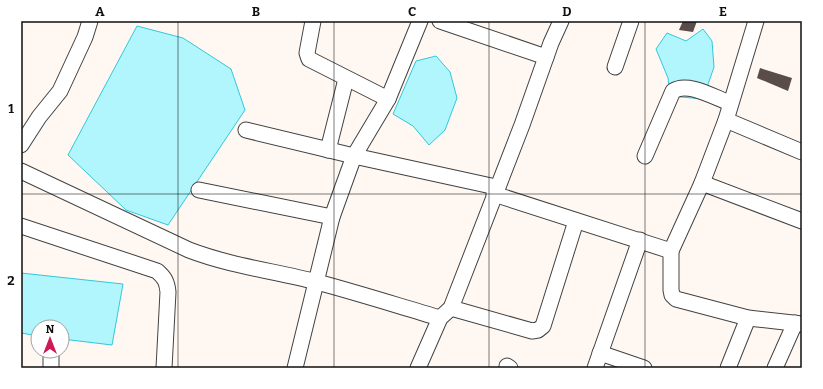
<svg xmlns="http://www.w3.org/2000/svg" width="823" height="389" viewBox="0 0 823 389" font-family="Bitter,serif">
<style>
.water{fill:#b1f6fc;stroke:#31c8d9}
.building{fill:#594c4a}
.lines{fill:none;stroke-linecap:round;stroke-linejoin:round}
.street-casing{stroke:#424242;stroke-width:17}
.street{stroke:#fff;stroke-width:15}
.grid{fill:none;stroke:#0f0f0f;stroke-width:1;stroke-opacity:0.55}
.neatline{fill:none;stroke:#0f0f0f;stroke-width:1.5}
.grid-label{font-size:13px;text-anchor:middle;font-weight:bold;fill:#0f0f0f}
</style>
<rect width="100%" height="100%" fill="#fff8f2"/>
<!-- water -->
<g class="water">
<path d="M137 26 183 38 231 69 245 110 168 225 126 210 68 155Z"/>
<path d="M703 29 712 41 714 67 703 99 670 96 668 78 656 49 667 33 686 41Z"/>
<path d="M436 56 450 72 457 98 445 130 429 145 413 126 393 114 416 61Z"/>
<path d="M21 273 123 284 112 345 62 339V327H38V336L21 333Z"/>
</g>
<!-- building -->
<g class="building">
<path d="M683 21H697L693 32 679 30Z"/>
<path d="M760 68 792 78 788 91 757 78Z"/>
</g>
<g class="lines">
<defs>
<g id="street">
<path d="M313 21 307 53 309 59 388 99"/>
<path d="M440 21 546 57"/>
<path d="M756 21 726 120 702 183 671 251V290L672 295 676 299 748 318 802 324"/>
<path d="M615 67 631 21"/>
<path d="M726 120 802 152"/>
<path d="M246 130 354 156 496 187"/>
<path d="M21 145 39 117 60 91 85 37 90 21"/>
<path d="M328 150 346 79"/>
<path d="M645 156 673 91C688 81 715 98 730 103"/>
<path d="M21 171 189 250C231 266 274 271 317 282 358 293 399 306 440 318"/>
<path d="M702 183 802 221"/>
<path d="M199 190 332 217"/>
<path d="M494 194 671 251"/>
<path d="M21 226 157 271C165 278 167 282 168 292L164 368"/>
<path d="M451 308 532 331 538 330 543 326 576 221"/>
<path d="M51 351V368"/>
<path d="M600 353 644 368"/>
<path d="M507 366 510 368"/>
<path d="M295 368 332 217 354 156 388 99 420 21"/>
<path d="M418 368 440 318 451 308 522 125 551 43 561 21"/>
<path d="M595 368 640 240"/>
<path d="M728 368 748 318"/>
<path d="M775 368 795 323"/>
</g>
</defs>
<!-- street casing -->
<use href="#street" class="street-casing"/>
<!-- street -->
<use href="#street" class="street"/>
</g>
<!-- grid -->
<path class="grid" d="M178 21V368M334 21V368M489 21V368M645 21V368M21 194H802"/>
<!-- border -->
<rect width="823" height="389" fill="none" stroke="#ffffff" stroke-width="44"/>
<!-- north arrow -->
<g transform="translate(50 339)"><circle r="19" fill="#ffffff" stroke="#9f9f9f"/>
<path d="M0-3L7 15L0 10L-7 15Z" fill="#cd1a57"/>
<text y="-6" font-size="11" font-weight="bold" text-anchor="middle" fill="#0f0f0f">N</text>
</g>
<rect x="22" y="22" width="779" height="345" class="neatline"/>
<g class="grid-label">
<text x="100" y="16">A</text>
<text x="256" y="16">B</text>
<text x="412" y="16">C</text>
<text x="567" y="16">D</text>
<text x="723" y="16">E</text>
<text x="11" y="113">1</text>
<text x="11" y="285">2</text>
</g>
</svg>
